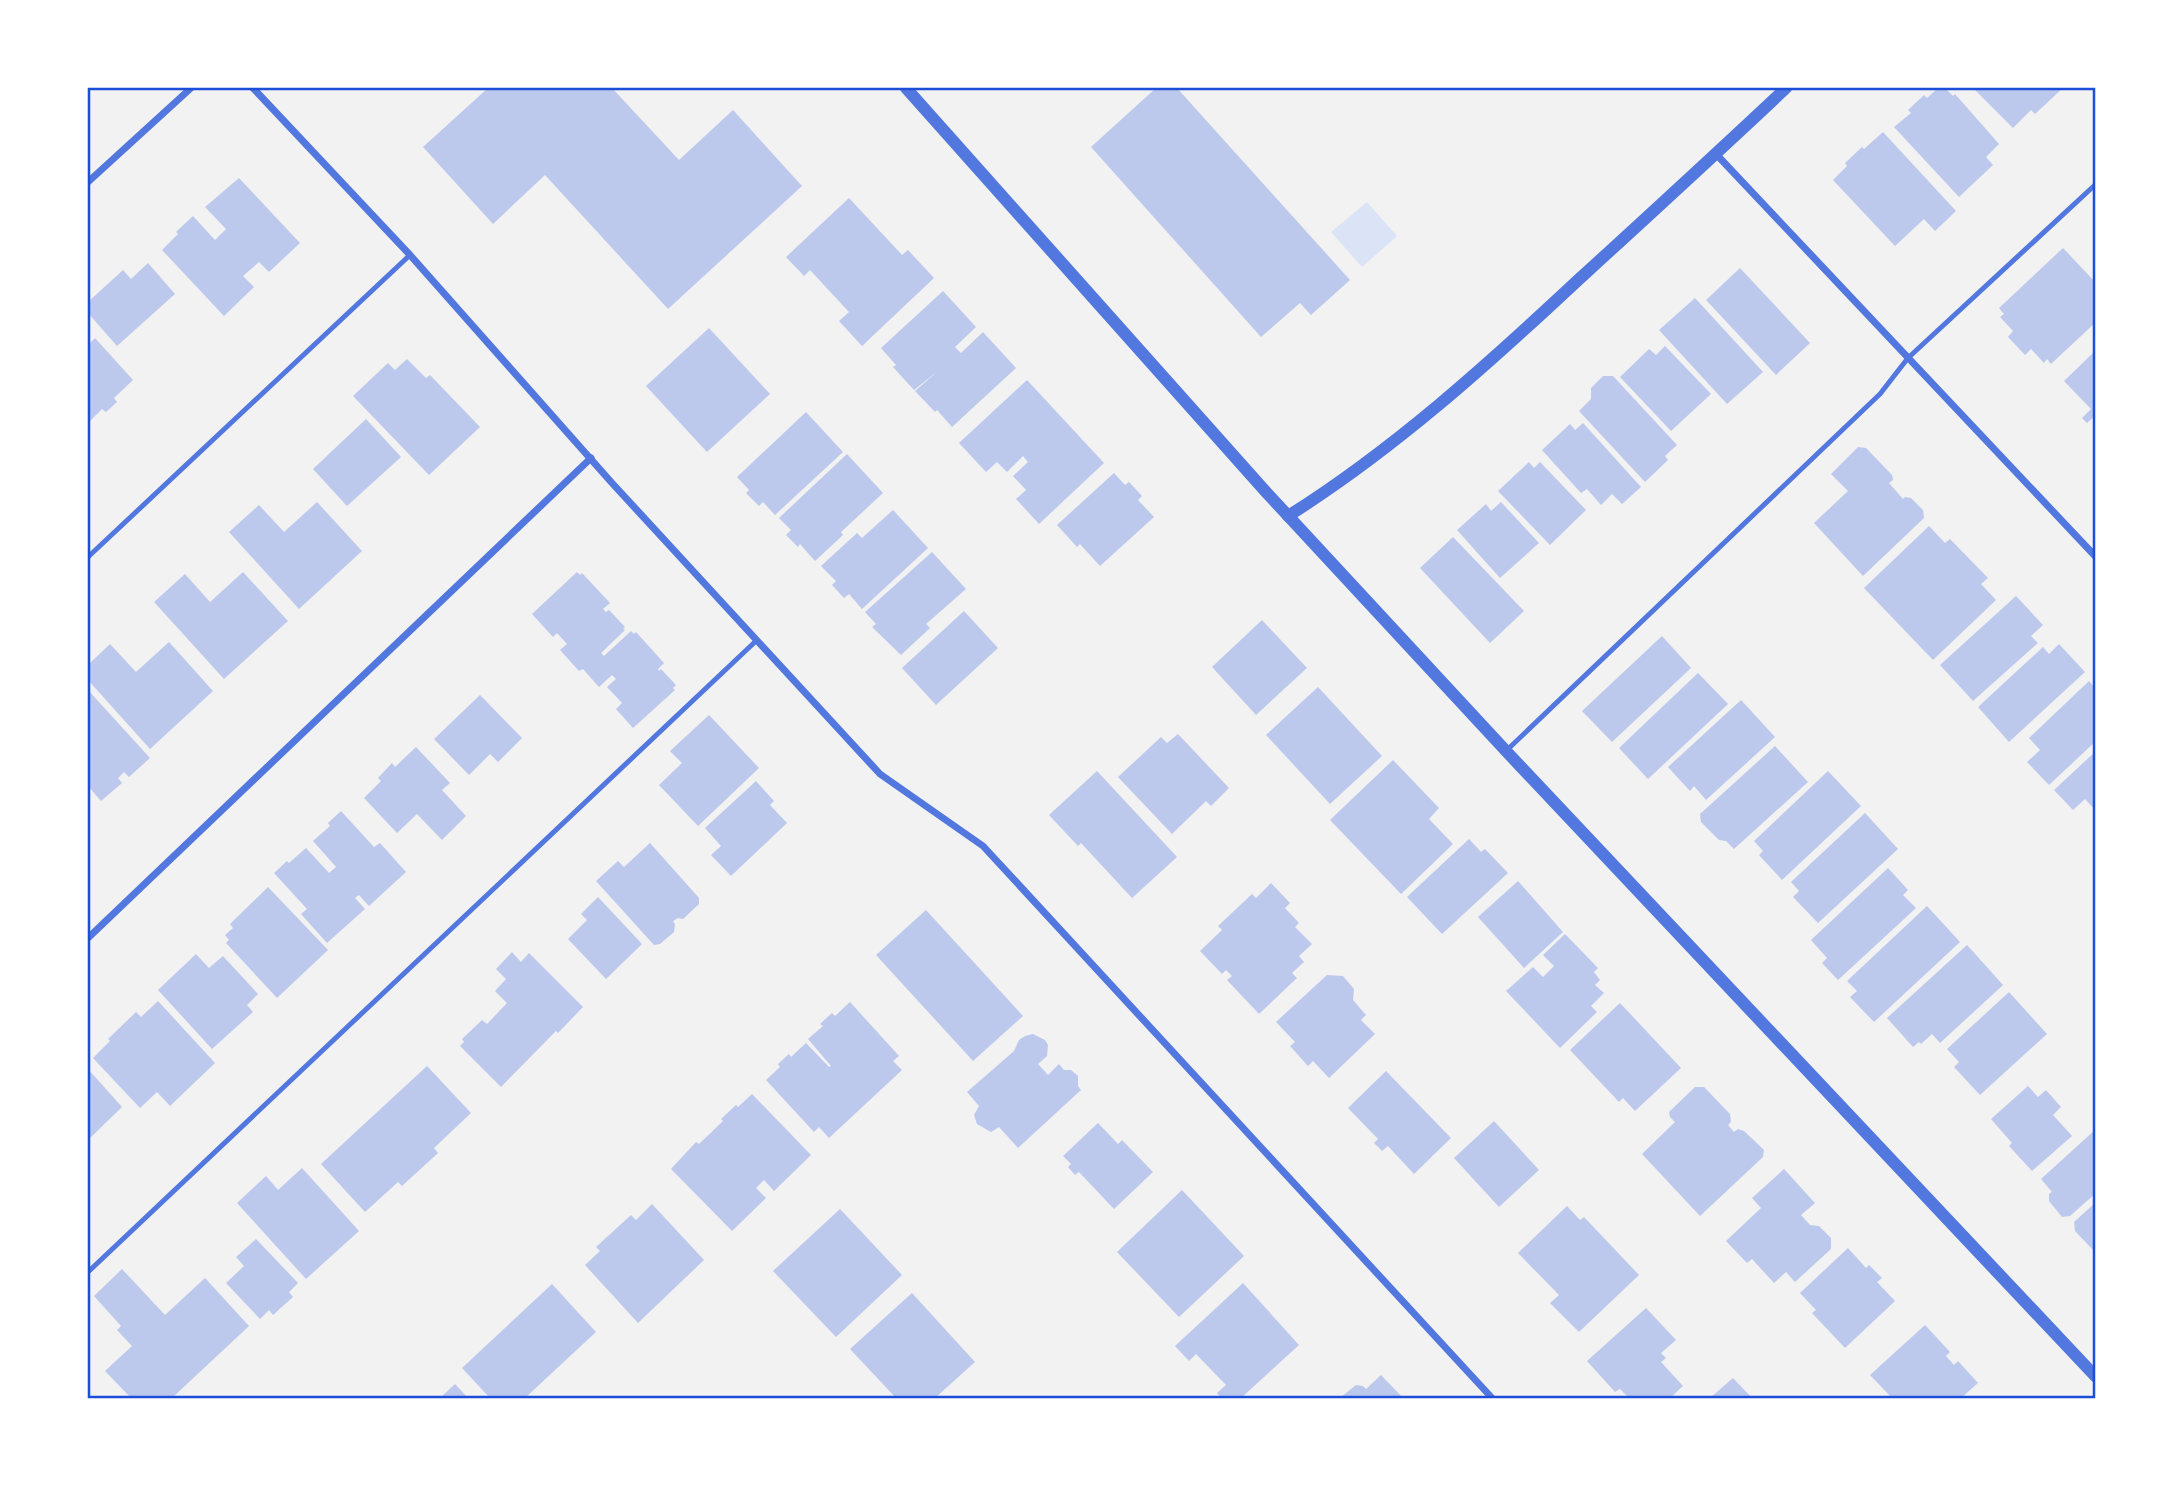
<svg xmlns="http://www.w3.org/2000/svg" width="2183" height="1486" viewBox="0 0 2183 1486" font-family="'Public Sans',sans-serif">
<style>
.green{fill:#dbe4f7}
.building{fill:#bdc9ec}
.lines{fill:none;stroke-linecap:round;stroke-linejoin:round}
.service{stroke:#5277de;stroke-width:5}
.minor{stroke:#5277de;stroke-width:7}
.tertiary{stroke:#5277de;stroke-width:12}
.neatline{fill:none;stroke:#1d4ed8;stroke-width:2.5}
</style>
<rect width="100%" height="100%" fill="#f2f2f2"/>
<!-- green -->
<path class="green" d="M1367 202 1397 236 1362 267 1331 232Z"/>
<!-- building -->
<g class="building">
<path d="M488 88H612L679 160 733 110 802 186 668 309 545 175 493 224 423 147Z"/>
<path d="M1156 88H1177L1350 280 1311 315 1300 303 1261 337 1091 147Z"/>
<path d="M1938 88H1945L1953 96 1955 94 1999 144 1986 157 1993 165 1959 197 1894 127 1911 113 1908 110 1924 95 1927 98Z"/>
<path d="M1973 88H2063L2035 114 2031 110 2013 128Z"/>
<path d="M1883 132 1956 211 1935 231 1924 219 1895 246 1833 180 1847 166 1845 163 1862 147 1864 149Z"/>
<path d="M239 178 300 243 269 272 259 262 243 276 254 287 224 316 162 250 178 234 176 232 193 216 215 240 226 229 205 207Z"/>
<path d="M849 198 902 255 908 250 934 278 862 346 839 321 849 312 810 270 804 276 786 257Z"/>
<path d="M2063 248 2096 283V322L2051 364 2047 359 2044 363 2031 349 2025 355 2008 337 2013 331 2000 317 2004 314 1999 308Z"/>
<path d="M148 263 175 294 117 346 88 313V302L123 270 131 279Z"/>
<path d="M1740 268 1810 343 1776 375 1706 300Z"/>
<path d="M943 291 976 327 955 347 961 353 983 332 1016 368 952 427 937 410 935 412 915 391 938 371 914 390 893 367 896 365 881 348Z"/>
<path d="M1695 298 1763 372 1727 404 1659 330Z"/>
<path d="M709 328 770 394 707 452 646 386Z"/>
<path d="M95 338 133 380 114 398 117 402 106 412 102 409 88 423V345Z"/>
<path d="M1665 346 1711 394 1671 431 1620 377 1649 349 1656 355Z"/>
<path d="M2096 350V415L2087 423 2082 418 2091 409 2064 381Z"/>
<path d="M407 359 426 378 430 375 480 427 429 475 353 396 388 363 395 370Z"/>
<path d="M1603 376H1613L1677 445 1665 456 1668 460 1645 482 1579 411 1591 399V388Z"/>
<path d="M1027 380 1104 463 1039 524 1016 499 1026 490 1013 476 1028 462 1023 456 1007 472 997 462 986 472 959 443Z"/>
<path d="M806 412 843 452 775 515 763 502 759 506 746 493 749 490 737 477Z"/>
<path d="M366 419 401 457 347 506 313 469Z"/>
<path d="M1583 423 1641 487 1622 504 1612 494 1601 505 1587 489 1581 493 1542 450 1570 424 1575 430Z"/>
<path d="M1858 447 1866 448 1892 475 1893 480 1889 483 1903 499 1905 497 1911 498 1923 510 1924 518 1863 576 1814 523 1848 491 1831 474Z"/>
<path d="M847 454 883 493 841 532 843 535 815 561 800 544 798 547 786 535 791 530 779 518Z"/>
<path d="M1529 462 1534 468 1540 462 1586 510 1550 545 1498 491Z"/>
<path d="M1114 473 1125 485 1129 482 1142 496 1138 500 1154 517 1100 566 1080 544 1077 547 1057 525Z"/>
<path d="M317 502 362 551 299 609 229 532 259 505 284 532Z"/>
<path d="M1501 502 1539 543 1500 578 1457 530 1486 504 1491 511Z"/>
<path d="M893 510 928 548 862 609 849 594 844 598 832 585 836 581 821 566 857 533 862 538Z"/>
<path d="M1929 526 1945 543 1950 539 1988 578 1981 584 1996 600 1933 660 1864 588Z"/>
<path d="M1453 537 1524 611 1490 643 1420 568Z"/>
<path d="M932 552 966 589 926 624 930 628 901 655 872 627 876 624 865 612Z"/>
<path d="M243 572 288 621 224 679 154 602 185 574 210 602Z"/>
<path d="M577 572 580 575 582 573 610 603 603 609 606 612 609 610 625 627 623 629 625 630 601 653 604 656 631 631 634 634 636 632 664 663 658 669 659 671 661 669 676 685 673 688 675 690 633 728 616 709 622 703 607 687 616 679 612 675 599 687 583 669 579 671 560 650 567 644 557 633 553 637 532 614Z"/>
<path d="M2016 596 2043 625 2031 636 2038 643 1973 701 1940 665Z"/>
<path d="M964 611 998 648 936 705 902 668Z"/>
<path d="M1262 620 1307 668 1256 715 1212 667Z"/>
<path d="M1662 636 1691 668 1612 742 1582 711Z"/>
<path d="M169 642 213 691 150 749 88 680V665L110 644 136 672Z"/>
<path d="M2059 644 2085 672 2009 742 1978 707 2043 647 2049 654Z"/>
<path d="M1698 673 1728 704 1648 779 1619 748Z"/>
<path d="M2089 681 2096 689V741L2049 785 2027 762 2040 750 2029 738Z"/>
<path d="M1318 687 1382 756 1330 804 1266 735Z"/>
<path d="M88 690 150 758 129 777 124 772 118 778 122 783 101 801 88 786Z"/>
<path d="M480 695 522 738 498 762 490 754 469 775 434 739Z"/>
<path d="M1741 700 1775 737 1706 800 1694 786 1690 791 1668 767Z"/>
<path d="M709 715 759 768 698 826 659 785 682 763 670 751Z"/>
<path d="M1178 734 1229 788 1211 806 1206 801 1172 834 1118 777 1161 737 1167 743Z"/>
<path d="M1775 746 1808 782 1734 849 1726 841 1719 840 1701 822 1700 814Z"/>
<path d="M416 747 450 783 442 790 466 816 442 840 417 814 397 833 364 798 381 781 378 778 392 763 395 767Z"/>
<path d="M2096 751V811L2085 799 2073 810 2054 790Z"/>
<path d="M1393 760 1439 808 1429 819 1453 844 1401 894 1330 820Z"/>
<path d="M1097 771 1177 857 1132 898 1081 843 1078 846 1049 815Z"/>
<path d="M1828 771 1861 806 1782 880 1759 855 1763 851 1754 841Z"/>
<path d="M756 781 774 801 770 805 787 823 731 876 711 855 721 846 705 828Z"/>
<path d="M341 811 374 847 380 843 406 872 369 906 359 895 356 897 355 898 365 909 327 943 301 914 307 909 274 873 287 861 289 863 306 848 329 873 336 867 313 841 330 826 328 823Z"/>
<path d="M1865 813 1898 849 1818 923 1793 897 1799 891 1791 882Z"/>
<path d="M1469 839 1481 852 1485 849 1508 873 1442 934 1407 897Z"/>
<path d="M650 843 699 898V904L683 919 678 918 673 921 675 924 674 932 660 944 654 945 596 881 618 861 624 867Z"/>
<path d="M1888 868 1908 890 1903 895 1916 908 1838 980 1822 963 1827 958 1811 940Z"/>
<path d="M1518 881 1563 932 1524 968 1478 917Z"/>
<path d="M1271 883 1290 903 1285 908 1299 923 1295 927 1312 944 1299 956 1304 962 1292 973 1297 978 1259 1014 1227 980 1232 976 1226 970 1222 974 1200 951 1222 930 1218 926 1252 894 1256 898Z"/>
<path d="M268 887 328 950 277 998 226 943 229 940 225 935 233 928 230 924Z"/>
<path d="M598 897 642 944 606 979 568 939 587 920 581 914Z"/>
<path d="M1927 906 1960 942 1874 1022 1850 997 1857 991 1847 981Z"/>
<path d="M926 910 1023 1016 973 1061 876 955Z"/>
<path d="M1565 934 1598 968 1594 972 1600 980 1595 985 1604 993 1591 1006 1597 1012 1560 1048 1506 991 1533 967 1543 977 1554 966 1543 955Z"/>
<path d="M1967 945 2003 985 1940 1043 1932 1034 1921 1044 1919 1042 1913 1047 1887 1018Z"/>
<path d="M512 952 521 962 529 953 583 1007 558 1033 556 1031 501 1087 460 1046 464 1042 462 1039 482 1020 487 1024 507 1003 495 991 506 979 496 969Z"/>
<path d="M196 954 209 968 223 956 258 994 247 1005 253 1012 212 1049 158 990Z"/>
<path d="M1327 975 1343 976 1354 989 1353 1000 1366 1015 1361 1020 1375 1034 1329 1078 1313 1061 1308 1066 1290 1046 1295 1042 1276 1022Z"/>
<path d="M2009 992 2047 1034 1980 1095 1954 1067 1959 1062 1947 1049Z"/>
<path d="M158 1001 215 1063 170 1106 157 1092 140 1108 93 1058 110 1041 108 1039 136 1012 141 1017Z"/>
<path d="M850 1002 899 1056 893 1061 902 1070 829 1138 819 1127 814 1132 766 1080 780 1067 778 1064 789 1054 791 1057 806 1043 829 1067 831 1066 808 1039 823 1026 820 1024 832 1013 835 1016Z"/>
<path d="M1620 1003 1681 1068 1635 1111 1623 1098 1619 1102 1570 1050Z"/>
<path d="M1033 1034 1045 1040 1048 1045 1047 1056 1038 1064 1048 1075 1059 1064 1064 1070H1071L1078 1076V1086L1081 1090 1018 1148 999 1127 991 1132 977 1124 974 1115 979 1106 967 1092 1014 1051 1019 1040 1025 1036Z"/>
<path d="M427 1066 471 1113 434 1148 438 1153 402 1186 398 1182 365 1212 321 1164Z"/>
<path d="M88 1069 122 1107 88 1140Z"/>
<path d="M1386 1071 1451 1138 1414 1174 1388 1146 1382 1151 1374 1143 1378 1139 1348 1108Z"/>
<path d="M2028 1086 2038 1097 2046 1090 2061 1107 2053 1115 2072 1136 2032 1171 2009 1146 2012 1143 1991 1119Z"/>
<path d="M1695 1087H1704L1730 1114 1731 1122 1728 1125 1734 1132 1738 1129 1744 1131 1764 1150 1763 1157 1700 1216 1642 1154 1675 1122 1670 1117 1669 1112Z"/>
<path d="M752 1094 811 1155 774 1191 764 1180 756 1188 766 1198 732 1231 671 1169 696 1142 699 1144 723 1121 721 1119 736 1105 738 1107Z"/>
<path d="M1494 1121 1539 1170 1499 1207 1454 1158Z"/>
<path d="M1098 1123 1118 1144 1122 1140 1153 1172 1114 1209 1079 1172 1075 1175 1068 1167 1071 1164 1063 1156Z"/>
<path d="M2096 1129V1193L2070 1216 2062 1217 2049 1201V1194L2052 1192 2041 1179Z"/>
<path d="M302 1168 359 1231 306 1279 237 1203 266 1176 278 1190Z"/>
<path d="M1784 1169 1815 1203 1801 1215 1810 1225 1819 1226 1831 1238V1249L1795 1282 1786 1272 1774 1283 1752 1259 1747 1263 1726 1241 1761 1208 1752 1198Z"/>
<path d="M1182 1190 1244 1256 1179 1317 1117 1252Z"/>
<path d="M2096 1202V1250H2093L2075 1231 2074 1222Z"/>
<path d="M652 1204 704 1260 638 1323 585 1265 600 1251 596 1247 631 1215 636 1220Z"/>
<path d="M1567 1206 1580 1220 1584 1217 1639 1275 1579 1332 1550 1303 1559 1295 1518 1253Z"/>
<path d="M840 1209 902 1275 836 1337 773 1271Z"/>
<path d="M256 1239 298 1283 289 1292 293 1297 273 1315 269 1310 260 1319 226 1283 244 1266 236 1257Z"/>
<path d="M1848 1248 1866 1268 1869 1265 1882 1278 1877 1282 1895 1301 1845 1348 1812 1313 1816 1310 1800 1293Z"/>
<path d="M122 1269 165 1315 205 1278 249 1326 172 1398H131L105 1371 132 1346 117 1330 121 1326 94 1296Z"/>
<path d="M1243 1283 1299 1345 1241 1398H1221L1217 1393 1226 1385 1196 1354 1189 1361 1175 1346Z"/>
<path d="M552 1284 596 1332 525 1398H490L462 1368Z"/>
<path d="M912 1293 975 1362 935 1398H896L850 1349Z"/>
<path d="M1646 1308 1676 1340 1661 1353 1666 1358 1661 1362 1683 1386 1670 1398H1629L1620 1389 1615 1392 1587 1361Z"/>
<path d="M1925 1325 1950 1352 1946 1356 1954 1365 1958 1361 1978 1383 1961 1398H1892L1870 1375Z"/>
<path d="M1381 1375 1403 1398H1340L1356 1385 1363 1386 1366 1389Z"/>
<path d="M1733 1378 1752 1398H1710Z"/>
<path d="M455 1384 468 1398H440Z"/>
</g>
<g class="lines">
<!-- service -->
<g class="service">
<path d="M88 557 410 255"/>
<path d="M1506 751 1880 394 1908 358 2096 184"/>
<path d="M88 1272 757 640"/>
</g>
<!-- minor -->
<g class="minor">
<path d="M253 88 410 255 612 483 880 774 983 846 1492 1398"/>
<path d="M1716 154 2096 557"/>
<path d="M88 182 191 88"/>
<path d="M88 938 591 458"/>
</g>
<!-- tertiary -->
<g class="tertiary">
<path d="M906 88 1266 492 1506 751 2096 1377"/>
<path d="M1288 516C1393 450 1486 366 1576 282 1647 217 1717 153 1786 88"/>
</g>
</g>
<!-- border -->
<rect width="2183" height="1486" fill="none" stroke="#ffffff" stroke-width="178"/>
<rect x="89" y="89" width="2005" height="1308" class="neatline"/>
</svg>
